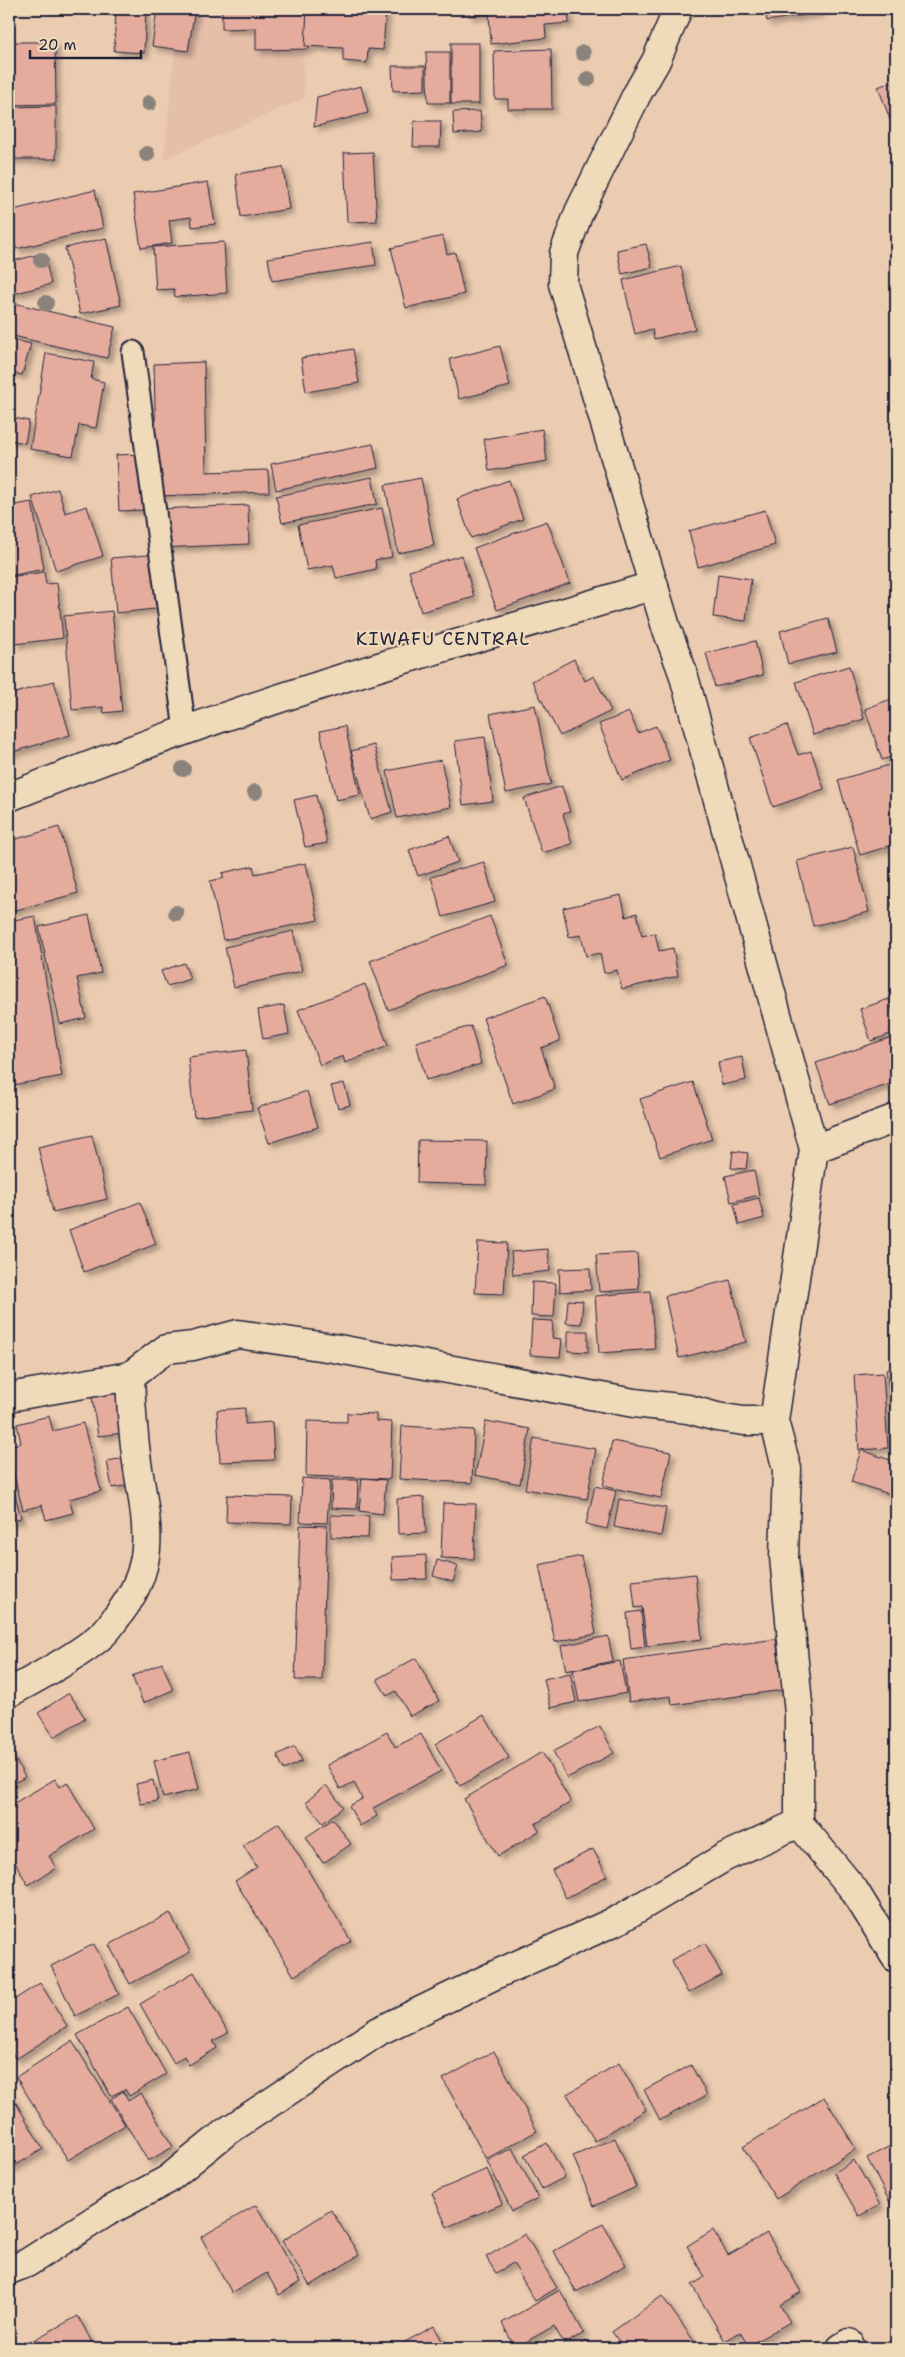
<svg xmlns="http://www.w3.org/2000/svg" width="905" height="2357" viewBox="0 0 905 2357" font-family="'Shantell Sans',sans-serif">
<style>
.built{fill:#e6bfa9}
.building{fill:#e5ac9e;stroke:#22223b;filter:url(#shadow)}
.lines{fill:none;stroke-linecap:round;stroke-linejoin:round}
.service-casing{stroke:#22223b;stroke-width:25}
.minor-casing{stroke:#22223b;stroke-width:31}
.service{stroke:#efdab9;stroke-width:21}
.minor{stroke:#efdab9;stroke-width:28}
.tree{fill:#8a837c}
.labels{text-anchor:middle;stroke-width:4.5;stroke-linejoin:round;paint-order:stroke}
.quarter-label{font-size:18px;letter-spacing:1px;fill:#22223b;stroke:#efdab9}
</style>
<defs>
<filter id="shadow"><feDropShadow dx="4.5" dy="4.5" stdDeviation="2.5" flood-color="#0004"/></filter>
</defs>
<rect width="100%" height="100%" fill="#ecccb1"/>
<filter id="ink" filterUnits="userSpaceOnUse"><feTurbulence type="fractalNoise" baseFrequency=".02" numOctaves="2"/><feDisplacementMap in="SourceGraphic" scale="10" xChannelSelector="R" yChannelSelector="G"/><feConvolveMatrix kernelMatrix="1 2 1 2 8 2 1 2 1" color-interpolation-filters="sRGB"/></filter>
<g filter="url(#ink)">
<!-- built -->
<path class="built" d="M179 9H301L305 98 164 159Z"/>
<!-- building -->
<g class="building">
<path d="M116 9H146L144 53 114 51Z"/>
<path d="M157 9H195L188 51 152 46Z"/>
<path d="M222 9H308L309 49 256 50V28L222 29Z"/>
<path d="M307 9H386L383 50 368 49 367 63 343 61V48L305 46Z"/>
<path d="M469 9H568L569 23 545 25 546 38 491 44 489 14 469 16Z"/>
<path d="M765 9H820L821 12 767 21Z"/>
<path d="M9 42H55L56 104 9 105Z"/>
<rect x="451" y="43" width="28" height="61"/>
<path d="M551 49 552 109H508V99H495L494 51Z"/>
<path d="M426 52H450V103H428Z"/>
<path d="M392 66H425V90L393 91Z"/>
<path d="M896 80V122L892 124 878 87Z"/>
<path d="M361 86 368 113 314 127 317 97Z"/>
<path d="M56 106V159H9V107Z"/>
<path d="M480 111 482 132 454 134 453 112Z"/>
<path d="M414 121H441L440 147H413Z"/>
<path d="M373 152 377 221 347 222 344 153Z"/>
<path d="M283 167 289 209 241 217 236 174Z"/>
<path d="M208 182 215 224 192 227 191 217 169 220 172 243 141 248 133 194Z"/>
<path d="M95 190 103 228 16 249 9 211Z"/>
<path d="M443 236 447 254 455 252 464 294 406 308 391 248Z"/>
<path d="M106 238 121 305 80 314 65 248Z"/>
<path d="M224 242 227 293 175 297 174 289 156 290 153 247Z"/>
<path d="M373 242 376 265 272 281 268 258Z"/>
<path d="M646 244 652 267 622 274 617 250Z"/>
<path d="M44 253 51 284 9 295V262Z"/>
<path d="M681 266 695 329 654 339 652 329 635 334 623 280Z"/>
<path d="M9 302 115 327 107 358 9 335Z"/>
<path d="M11 339 31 344 22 375 9 372V349Z"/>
<path d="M500 346 510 386 459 399 450 359Z"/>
<path d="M353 349 359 383 306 392 301 358Z"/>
<path d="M46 353 94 362 91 379 104 382 96 428 79 425 73 456 30 449Z"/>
<path d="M204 362 206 472 268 470 269 492 157 496 154 364Z"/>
<path d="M9 417 29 421 25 443 9 440Z"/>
<path d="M542 429 547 461 489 471 484 439Z"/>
<path d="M373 444 378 468 276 490 271 464Z"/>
<path d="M141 454 144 510 119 511 116 455Z"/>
<path d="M372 477 377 504 282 523 276 496Z"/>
<path d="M421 478 434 546 398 553 385 485Z"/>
<path d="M509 480 523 519 471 538 457 499Z"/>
<path d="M58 489 65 513 87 506 103 556 56 571 32 497Z"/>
<path d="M32 502 44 569 9 576V506Z"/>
<path d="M248 505 249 544 160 548 158 509Z"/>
<path d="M382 508 392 557 375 560 376 569 336 578 333 565 307 570 298 525Z"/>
<path d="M765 510 775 545 698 567 689 531Z"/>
<path d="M547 521 570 583 497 610 474 548Z"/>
<path d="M160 554 165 608 116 613 111 558Z"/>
<path d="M462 555 474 597 421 612 409 571Z"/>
<path d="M44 572 46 584 57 583 63 638 15 644 9 596V577Z"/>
<path d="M718 574 751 579 746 621 713 617Z"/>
<path d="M112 611 122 711 104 713 103 707 72 710 64 616Z"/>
<path d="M828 618 837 652 788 664 780 631Z"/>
<path d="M755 641 763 675 715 687 706 653Z"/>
<path d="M574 659 585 681 594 676 611 711 560 736 532 681Z"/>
<path d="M849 666 864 719 813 735 796 682Z"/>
<path d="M54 681 70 735 9 753V695Z"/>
<path d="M896 697V755L882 760 865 709Z"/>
<path d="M535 705 551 784 506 793 490 714Z"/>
<path d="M629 712 638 733 656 726 670 760 622 780 599 724Z"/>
<path d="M787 725 798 755 811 751 824 789 773 807 750 738Z"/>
<path d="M345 726 360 795 336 800 320 731Z"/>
<path d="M485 737 493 801 463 805 455 741Z"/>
<path d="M374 745 392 812 370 819 351 751Z"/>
<path d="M441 760 451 807 397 818 387 771Z"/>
<path d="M896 763V844L860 855 838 780Z"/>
<path d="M562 786 570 812 563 814 572 844 542 853 524 798Z"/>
<path d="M316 795 327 843 305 847 294 800Z"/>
<path d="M59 827 78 893 9 912V841Z"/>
<path d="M449 836 458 862 418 876 409 850Z"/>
<path d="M853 847 869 912 813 926 797 861Z"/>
<path d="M484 862 495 902 443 917 431 877Z"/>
<path d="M306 863 318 920 223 940 210 881 224 878 222 873 253 866 255 874Z"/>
<path d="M621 895 626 917 637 913 642 936 655 933 659 951 673 948 678 976 622 989 617 970 604 973 600 953 586 956 581 935 569 937 563 908Z"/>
<path d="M896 900V917L891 903Z"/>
<path d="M89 915 101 973 77 978 86 1018 60 1024 39 927Z"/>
<path d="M35 916 62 1076 13 1085 9 1060V921Z"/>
<path d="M490 916 508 965 388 1010 370 961Z"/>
<path d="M293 931 302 971 234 987 225 947Z"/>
<path d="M184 963 190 979 167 986 161 971Z"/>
<path d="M365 984 388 1046 345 1063 343 1056 320 1065 298 1010Z"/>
<path d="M545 996 560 1041 541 1048 555 1089 513 1104 483 1018Z"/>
<path d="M889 999 896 1020V1032L871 1041 860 1009Z"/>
<path d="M284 1005 289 1034 263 1039 258 1010Z"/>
<path d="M471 1026 481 1064 426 1080 416 1042Z"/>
<path d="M892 1037 896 1051V1082L830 1104 816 1063Z"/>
<path d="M246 1050 252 1110 194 1117 188 1057Z"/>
<path d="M742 1057 746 1080 722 1085 718 1062Z"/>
<path d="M693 1082 712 1139 660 1157 640 1099Z"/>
<path d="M344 1083 350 1105 338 1108 331 1086Z"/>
<path d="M307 1091 318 1127 269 1143 257 1108Z"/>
<path d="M92 1135 107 1199 53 1212 38 1147Z"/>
<path d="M418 1140 487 1141 486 1185 417 1183Z"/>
<path d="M733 1151 748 1153 746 1169 731 1168Z"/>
<path d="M754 1170 759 1195 731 1202 725 1176Z"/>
<path d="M759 1198 764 1218 739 1225 734 1204Z"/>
<path d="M140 1202 156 1244 84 1272 69 1230Z"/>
<path d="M478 1242 507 1243 504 1294 475 1293Z"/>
<path d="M548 1249 550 1271 513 1275 511 1252Z"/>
<path d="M637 1253 639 1289 599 1292 596 1255Z"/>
<path d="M590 1268 591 1290 560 1292 559 1269Z"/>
<path d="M730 1280 746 1342 679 1358 665 1296Z"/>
<path d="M532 1282 556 1283 554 1317 531 1316Z"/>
<path d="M650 1291 655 1349 599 1353 595 1296Z"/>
<path d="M568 1300 583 1301 581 1324 566 1323Z"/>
<path d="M532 1320 553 1321 552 1338 562 1339 560 1357 530 1355Z"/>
<path d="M568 1331H588V1352L568 1351Z"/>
<path d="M896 1368V1388L889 1389 886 1370Z"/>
<path d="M883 1373 888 1448 859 1450 854 1375Z"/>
<path d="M117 1387 123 1433 98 1436 91 1391Z"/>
<path d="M892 1393H896V1413H894Z"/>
<path d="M245 1408V1424L272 1422 274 1460 220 1462 217 1410Z"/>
<path d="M347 1413 376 1414V1421L392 1422 390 1479 306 1476 307 1421 347 1422Z"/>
<path d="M49 1416 53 1431 83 1423 101 1491 69 1499 73 1513 46 1520 42 1505 23 1510 9 1456V1446L21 1443 17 1424Z"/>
<path d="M486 1421 530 1429 520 1484 475 1475Z"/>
<path d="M402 1426 474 1430 472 1483 399 1479Z"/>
<path d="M534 1438 596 1449 587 1499 525 1489Z"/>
<path d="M612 1441 671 1452 661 1498 603 1486Z"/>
<path d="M861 1450 896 1462V1496L851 1482Z"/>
<path d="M125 1458 129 1485 112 1488 107 1461Z"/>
<path d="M9 1472 21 1518 9 1522Z"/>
<path d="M302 1478 330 1480 327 1523 300 1522Z"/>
<path d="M362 1478 386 1480 383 1514 359 1511Z"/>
<path d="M332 1480H358L357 1509 331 1508Z"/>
<path d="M595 1486 616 1491 607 1529 586 1524Z"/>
<path d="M227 1495 292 1497 291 1524 226 1522Z"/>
<path d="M424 1497 426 1533 398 1534 397 1499Z"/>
<path d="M619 1499 666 1508 661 1536 614 1527Z"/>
<path d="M443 1503 476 1504 474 1559 441 1558Z"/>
<path d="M331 1515 369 1516 368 1538 331 1537Z"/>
<path d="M300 1525 327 1526 322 1680H295Z"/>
<path d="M426 1555 427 1579 393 1580 392 1557Z"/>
<path d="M581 1556 596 1634 555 1642 539 1565Z"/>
<path d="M437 1560 458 1566 453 1582 433 1576Z"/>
<path d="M695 1574 702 1639 647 1646 642 1607 635 1608 632 1581Z"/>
<path d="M641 1611 645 1647 631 1649 627 1613Z"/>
<path d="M608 1636 613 1661 566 1671 561 1646Z"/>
<path d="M776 1639 783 1690 672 1705 671 1696 629 1702 623 1660Z"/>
<path d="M416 1658 439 1701 410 1716 396 1691 387 1696 377 1679Z"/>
<path d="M620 1661 626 1693 579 1702 573 1670Z"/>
<path d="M162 1663 173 1690 143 1703 132 1676Z"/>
<path d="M570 1673 576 1702 551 1708 544 1679Z"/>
<path d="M69 1693 85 1718 54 1737 38 1713Z"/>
<path d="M484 1715 509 1758 460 1786 435 1744Z"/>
<path d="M600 1726 614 1753 567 1778 553 1751Z"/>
<path d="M387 1732 395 1747 421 1734 441 1771 373 1808 377 1816 360 1826 349 1806 362 1799 354 1782 340 1789 327 1765Z"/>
<path d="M295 1746 302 1761 284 1770 277 1755Z"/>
<path d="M9 1748 25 1777 9 1786Z"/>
<path d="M190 1752 199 1789 163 1798 154 1761Z"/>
<path d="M542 1752 571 1802 535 1824 539 1831 498 1856 464 1799Z"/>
<path d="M55 1779 60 1787 67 1782 94 1829 49 1856 56 1868 28 1885 9 1852V1801L11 1805Z"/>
<path d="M153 1780 158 1801 141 1804 136 1784Z"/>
<path d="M326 1785 343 1807 323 1823 306 1802Z"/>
<path d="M333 1819 351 1844 323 1863 306 1837Z"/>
<path d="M279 1823 351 1941 294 1976 235 1881 257 1867 243 1845Z"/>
<path d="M593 1849 607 1876 566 1898 552 1870Z"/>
<path d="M170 1913 190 1952 130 1984 109 1945Z"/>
<path d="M705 1943 722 1975 688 1993 671 1960Z"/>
<path d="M94 1944 119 1994 75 2016 51 1966Z"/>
<path d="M194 1972 228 2033 213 2041 217 2048 189 2065 184 2056 174 2063 140 2004Z"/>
<path d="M40 1983 67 2026 16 2059 9 2048V2003Z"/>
<path d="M128 2007 166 2074 129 2096 125 2089 111 2096 77 2035Z"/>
<path d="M72 2041 125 2125 68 2160 16 2077Z"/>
<path d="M494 2051 537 2131 486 2159 443 2079Z"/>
<path d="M619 2063 646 2110 595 2141 567 2094Z"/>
<path d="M691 2065 707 2095 660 2120 644 2090Z"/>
<path d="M9 2091 43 2149 9 2169Z"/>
<path d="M123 2091 128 2101 141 2093 173 2147 148 2161 111 2099Z"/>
<path d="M824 2097 856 2149 776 2199 743 2147Z"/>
<path d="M615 2138 636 2187 594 2206 573 2156Z"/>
<path d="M547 2143 565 2177 542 2189 524 2155Z"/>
<path d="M896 2143V2214L867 2158Z"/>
<path d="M512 2148 538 2198 512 2211 487 2161Z"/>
<path d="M854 2160 880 2205 859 2216 834 2173Z"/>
<path d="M487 2169 502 2204 447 2227 432 2193Z"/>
<path d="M256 2205 300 2282 279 2295 267 2273 232 2293 201 2237Z"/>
<path d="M331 2210 359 2255 310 2286 282 2241Z"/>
<path d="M603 2224 626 2265 576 2292 554 2251Z"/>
<path d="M713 2230 728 2255 767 2233 801 2292 780 2305 790 2322 748 2346 740 2332 725 2341 692 2285 705 2277 687 2246Z"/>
<path d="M525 2234 557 2288 535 2301 513 2263 496 2273 486 2257Z"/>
<path d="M560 2290 584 2333 564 2344 554 2326 515 2348 502 2323Z"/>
<path d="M662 2296 696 2344 690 2348H624L612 2332Z"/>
<path d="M78 2316 95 2348H29L26 2344Z"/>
<path d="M434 2326 446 2348H394Z"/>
<path d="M587 2341 592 2348H574Z"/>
</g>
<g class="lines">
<defs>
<path id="service" d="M133 352 185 730"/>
<g id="minor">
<path d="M678 9 656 61 637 94 579 212 564 253 563 284 666 627 683 673 814 1149 774 1421 787 1469 784 1557 799 1714V1823L854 1890 896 1958"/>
<path d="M9 797C112 756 216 718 321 685 432 649 544 620 654 585"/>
<path d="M814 1149 896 1118"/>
<path d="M9 1397 130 1376 166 1349 193 1346 238 1334 333 1348 634 1403 688 1409 717 1417 744 1421H774"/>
<path d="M9 1693C36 1678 84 1653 105 1632 110 1627 114 1620 119 1614 159 1562 146 1522 137 1462 133 1433 131 1405 130 1376"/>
<path d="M9 2270 27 2263 107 2212 167 2180 226 2132 379 2031 497 1974 618 1920 725 1857 799 1823"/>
<path d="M841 2348 849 2343"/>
</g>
</defs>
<!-- service casing -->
<use href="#service" class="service-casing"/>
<!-- minor casing -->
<use href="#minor" class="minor-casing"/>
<!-- service -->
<use href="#service" class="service"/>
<!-- minor -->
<use href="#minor" class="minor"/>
</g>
<!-- trees -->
<g class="tree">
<circle cx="583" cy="53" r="8"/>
<circle cx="588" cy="79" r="8"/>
<circle cx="149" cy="103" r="8"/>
<circle cx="147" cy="154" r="8"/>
<circle cx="41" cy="260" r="8"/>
<circle cx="46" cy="303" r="8"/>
<circle cx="183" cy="769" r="8"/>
<circle cx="255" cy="792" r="8"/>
<circle cx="176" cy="913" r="8"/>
</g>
</g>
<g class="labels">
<!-- quarter labels -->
<g class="quarter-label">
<text x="443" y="645">KIWAFU CENTRAL</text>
</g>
</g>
<!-- margin -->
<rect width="905" height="2357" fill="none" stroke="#efdab9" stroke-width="30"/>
<rect x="15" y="15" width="875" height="2327" fill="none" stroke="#22223b" stroke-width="2" filter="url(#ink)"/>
<!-- scale -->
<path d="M30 50v8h111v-8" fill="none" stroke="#22223b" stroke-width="2.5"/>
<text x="38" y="50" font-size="15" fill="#22223b" stroke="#efdab9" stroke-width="4" paint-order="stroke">20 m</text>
</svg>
